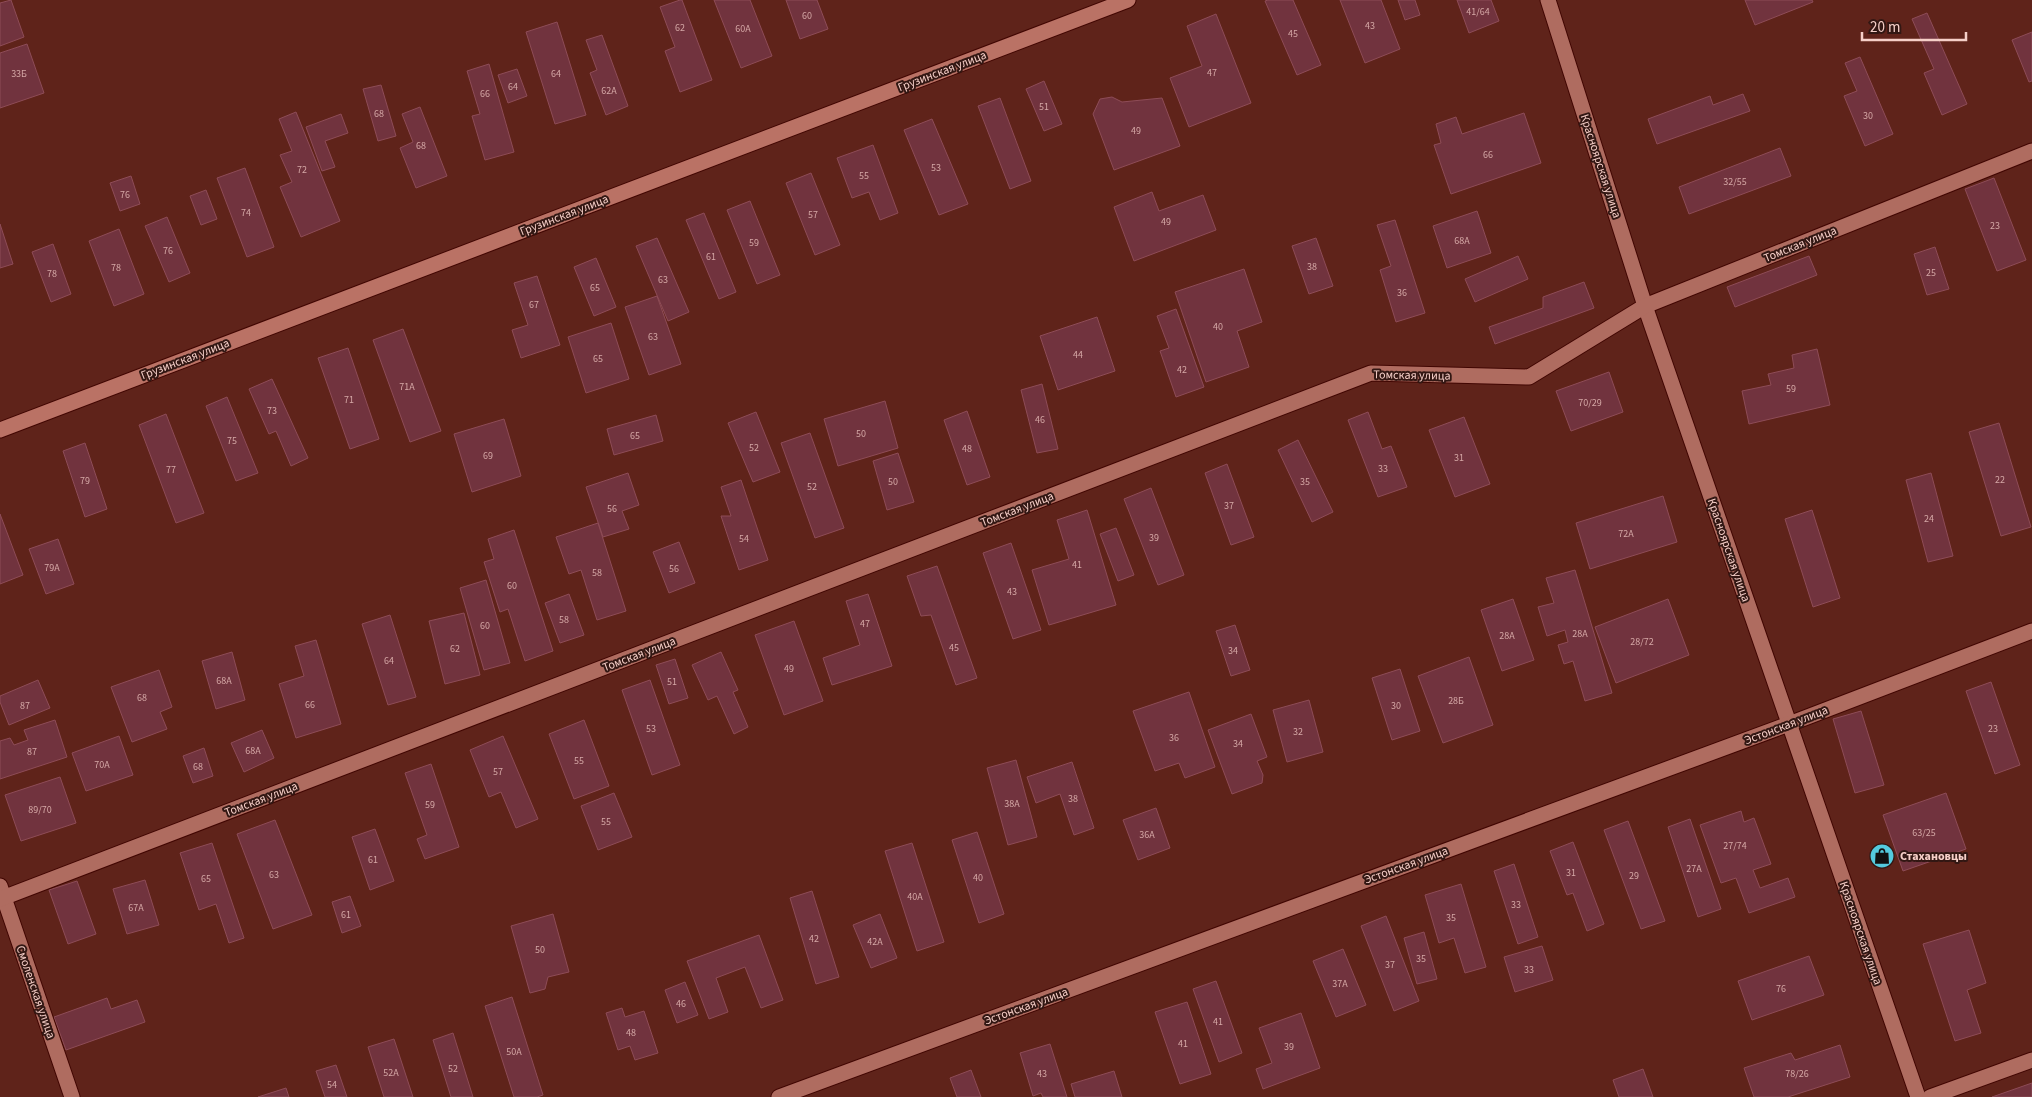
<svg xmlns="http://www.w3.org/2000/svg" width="2032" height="1097" viewBox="0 0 2032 1097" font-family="'Source Sans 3',sans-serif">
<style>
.building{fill:#71333e;stroke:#8e4c57}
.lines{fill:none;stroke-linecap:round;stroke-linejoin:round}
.minor-casing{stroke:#410602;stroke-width:17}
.major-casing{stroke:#410602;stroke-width:17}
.minor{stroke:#af6c60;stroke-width:15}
.major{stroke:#ba7265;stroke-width:15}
.labels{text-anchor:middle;stroke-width:4;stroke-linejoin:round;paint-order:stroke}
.number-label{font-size:10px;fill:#d5a8a6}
.street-label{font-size:12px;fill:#f6cfc8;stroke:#321713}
.poi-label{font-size:12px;font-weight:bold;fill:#f6cfc8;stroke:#321713;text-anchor:start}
</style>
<rect width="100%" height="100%" fill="#5f231a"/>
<!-- building -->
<g class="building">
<path d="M11 0 24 37 0 46V3Z"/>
<path d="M680 0H682L712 80 680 92 665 51 675 47 660 7Z"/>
<path d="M714 0H750L772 56 741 68Z"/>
<path d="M786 0H817L828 29 800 39Z"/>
<path d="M1268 0H1293L1321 65 1297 75 1265 1Z"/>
<path d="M1340 0H1381L1400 49 1365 63Z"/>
<path d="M1398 0H1415L1420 15 1405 20Z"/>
<path d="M1457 0H1491L1499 21 1469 33Z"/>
<path d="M1745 0H1812L1813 2 1755 25Z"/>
<path d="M1927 13 1967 104 1942 115 1924 73 1934 69 1912 19Z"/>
<path d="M1216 14 1251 103 1189 127 1170 78 1202 66 1187 26Z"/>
<path d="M557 22 586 115 555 124 526 32Z"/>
<path d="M2032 32V81L2029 82 2012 40Z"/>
<path d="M602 35 628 106 606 115 590 73 597 70 586 40Z"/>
<path d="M27 44 44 93 0 108V53Z"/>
<path d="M1860 57 1893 134 1865 146 1844 96 1857 91 1845 63Z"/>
<path d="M489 64 514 152 485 160 472 116 480 114 467 71Z"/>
<path d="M517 69 527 96 508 103 498 75Z"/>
<path d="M1044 81 1062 124 1044 131 1026 89Z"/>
<path d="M381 85 396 136 378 141 363 89Z"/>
<path d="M1743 94 1750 111 1657 144 1648 119 1710 96 1713 105Z"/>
<path d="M1112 97 1122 102 1162 98 1180 146 1114 170 1093 114 1100 99Z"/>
<path d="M1000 98 1031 181 1010 189 978 106Z"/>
<path d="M420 107 447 176 416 188 400 148 413 142 402 114Z"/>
<path d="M296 112 340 221 301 237 280 187 292 182 280 155 292 151 279 119Z"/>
<path d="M1524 113 1541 163 1451 194 1434 145 1441 143 1436 124 1456 117 1462 134Z"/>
<path d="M341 114 348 133 325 141 335 167 322 171 306 127Z"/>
<path d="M932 119 968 204 939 215 904 130Z"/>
<path d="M873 145 898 213 880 220 869 192 852 198 837 158Z"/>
<path d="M1780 148 1791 176 1689 214 1679 187Z"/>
<path d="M245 168 274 247 247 257 217 178Z"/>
<path d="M811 173 840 245 815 255 786 183Z"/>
<path d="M131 176 140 204 120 211 110 183Z"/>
<path d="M1994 178 2026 260 1997 271 1965 189Z"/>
<path d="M206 190 217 219 201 225 190 196Z"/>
<path d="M1152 192 1159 211 1203 195 1216 230 1134 261 1114 207Z"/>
<path d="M750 201 780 275 757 284 727 210Z"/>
<path d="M1477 211 1491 253 1447 268 1433 226Z"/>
<path d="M704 213 736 292 719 299 686 220Z"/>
<path d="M167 217 190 273 169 282 145 226Z"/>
<path d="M1395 220 1425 313 1396 322 1380 270 1391 266 1377 225Z"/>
<path d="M0 224 13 264 0 268Z"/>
<path d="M119 229 144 294 114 306 89 241Z"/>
<path d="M657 238 689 312 668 321 636 246Z"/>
<path d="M1316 238 1333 286 1309 294 1292 246Z"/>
<path d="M53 244 71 294 51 302 32 252Z"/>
<path d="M1935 247 1949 289 1927 295 1914 254Z"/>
<path d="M1518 256 1528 279 1475 302 1465 279Z"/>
<path d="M1809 256 1817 275 1735 307 1727 287Z"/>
<path d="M596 258 616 307 594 316 574 267Z"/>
<path d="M1244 269 1262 322 1237 331 1249 367 1206 382 1175 292Z"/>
<path d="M537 276 560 345 521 358 512 330 528 325 514 283Z"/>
<path d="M1584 282 1594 308 1495 344 1489 327 1543 308V297Z"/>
<path d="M657 296 681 364 649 375 625 307Z"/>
<path d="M1176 309 1204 387 1176 397 1160 351 1169 348 1157 316Z"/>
<path d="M1097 317 1115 371 1058 390 1040 336Z"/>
<path d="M611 323 629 379 586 393 568 337Z"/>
<path d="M403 329 441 431 410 442 373 340Z"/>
<path d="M348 348 379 439 350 449 318 358Z"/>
<path d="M1817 349 1830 405 1749 424 1742 391 1771 385 1768 374 1794 368 1792 355Z"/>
<path d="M1609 372 1623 412 1571 431 1556 391Z"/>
<path d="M272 379 308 458 291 466 276 431 269 434 249 389Z"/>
<path d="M1042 384 1058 449 1037 453 1021 390Z"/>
<path d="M227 397 258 473 236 481 206 406Z"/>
<path d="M885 401 898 448 838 466 824 419Z"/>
<path d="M967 411 990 477 967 485 944 420Z"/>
<path d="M756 412 780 472 753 482 728 423Z"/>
<path d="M1368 412 1382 449 1391 446 1407 487 1378 497 1348 420Z"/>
<path d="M166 414 204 513 176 523 139 425Z"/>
<path d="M656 415 663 441 614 455 607 429Z"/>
<path d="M1464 417 1490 484 1455 497 1429 430Z"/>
<path d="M504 419 521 476 472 492 454 434Z"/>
<path d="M1999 423 2031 527 2001 536 1969 432Z"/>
<path d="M810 433 844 528 815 538 781 443Z"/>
<path d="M1298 440 1333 512 1312 522 1278 450Z"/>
<path d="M85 443 107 509 85 517 63 451Z"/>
<path d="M898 453 914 502 887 510 873 461Z"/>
<path d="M1227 464 1254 537 1231 545 1205 473Z"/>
<path d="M628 473 639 505 622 511 629 529 603 537 586 487Z"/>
<path d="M1931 473 1953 556 1928 562 1906 480Z"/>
<path d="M741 480 768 560 739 570 721 516H731L721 487Z"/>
<path d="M1151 488 1184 575 1158 585 1124 499Z"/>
<path d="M1663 496 1677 542 1590 569 1576 523Z"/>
<path d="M1087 510 1116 605 1049 625 1032 570 1069 559 1057 520Z"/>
<path d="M1812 510 1840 598 1813 607 1785 519Z"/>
<path d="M0 514 23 575 0 584Z"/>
<path d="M598 523 626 611 597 620 581 570 569 574 556 537Z"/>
<path d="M1116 528 1134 575 1118 581 1100 534Z"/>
<path d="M514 530 553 651 525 661 508 609 500 612 484 562 494 559 488 539Z"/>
<path d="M58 539 74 584 46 594 29 549Z"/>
<path d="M679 542 695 583 669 593 653 552Z"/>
<path d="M1011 543 1041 630 1013 639 983 553Z"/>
<path d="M937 566 977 678 956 685 931 615 921 616 907 576Z"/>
<path d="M1575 570 1612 693 1585 701 1573 661 1564 664 1558 645 1568 642 1565 630 1547 636 1538 607 1554 603 1546 578Z"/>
<path d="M486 580 510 663 484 670 460 588Z"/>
<path d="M569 594 584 635 560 643 545 603Z"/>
<path d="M868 594 892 666 832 685 823 658 860 645 846 601Z"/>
<path d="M1513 599 1534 660 1502 671 1481 610Z"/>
<path d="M1668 599 1689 655 1616 683 1595 627Z"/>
<path d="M464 613 480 675 445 684 429 621Z"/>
<path d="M390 615 416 697 388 705 362 624Z"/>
<path d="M794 621 823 701 784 715 755 635Z"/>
<path d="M1235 625 1250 670 1231 676 1216 631Z"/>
<path d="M316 640 341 724 296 738 279 684 304 676 295 646Z"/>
<path d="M232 652 245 700 216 709 202 661Z"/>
<path d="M721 652 738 690 733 692 748 727 734 734 717 696 708 700 692 665Z"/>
<path d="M1469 657 1493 725 1443 743 1418 676Z"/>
<path d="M675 659 688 698 669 704 656 665Z"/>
<path d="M1400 669 1420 731 1392 740 1372 678Z"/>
<path d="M159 670 172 707 160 712 167 729 132 742 111 687Z"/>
<path d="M38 680 50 708 9 725 0 702V696Z"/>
<path d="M650 680 680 765 652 775 622 690Z"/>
<path d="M1991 682 2020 765 1995 774 1966 691Z"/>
<path d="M1189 692 1215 767 1185 778 1179 763 1155 771 1133 711Z"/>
<path d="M1309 700 1323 752 1287 762 1273 710Z"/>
<path d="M1861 711 1884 785 1855 793 1833 719Z"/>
<path d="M1251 714 1267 757 1257 761 1263 775 1262 783 1232 794 1208 730Z"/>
<path d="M55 720 67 757 0 779V741L10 738 14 745 28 740 24 730Z"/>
<path d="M584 720 609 786 574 799 549 734Z"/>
<path d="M262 730 274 758 244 772 231 743Z"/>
<path d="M119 736 133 775 86 791 72 753Z"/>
<path d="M503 736 538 819 516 828 501 792 489 797 470 750Z"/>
<path d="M204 748 213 776 193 783 183 756Z"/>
<path d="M1016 760 1037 837 1008 845 987 768Z"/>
<path d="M1072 762 1094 828 1074 835 1060 794 1036 803 1027 777Z"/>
<path d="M431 764 459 847 425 859 417 839 427 835 405 773Z"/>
<path d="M60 777 76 823 21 841 5 795Z"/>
<path d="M614 793 632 837 598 850 581 806Z"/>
<path d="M1946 793 1966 849 1903 871 1883 815Z"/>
<path d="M1156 808 1170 848 1138 860 1123 820Z"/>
<path d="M1741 811 1744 822 1754 818 1771 864 1753 870 1760 888 1788 878 1795 897 1749 913 1736 878 1721 883 1700 825Z"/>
<path d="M1690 819 1721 909 1698 917 1668 827Z"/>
<path d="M275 820 312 915 273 929 237 834Z"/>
<path d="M1628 821 1665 921 1641 929 1604 830Z"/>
<path d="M375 829 394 881 370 890 352 837Z"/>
<path d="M977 832 1004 914 979 923 952 840Z"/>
<path d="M1573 842 1604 924 1587 931 1573 893 1567 895 1550 851Z"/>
<path d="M212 843 244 938 229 943 216 904 199 910 180 853Z"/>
<path d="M912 843 944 942 917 951 885 851Z"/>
<path d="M1514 864 1538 937 1518 944 1494 871Z"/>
<path d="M145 880 159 925 127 934 113 889Z"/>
<path d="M77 881 96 934 68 944 49 890Z"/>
<path d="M1461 884 1486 967 1465 973 1454 938 1439 943 1425 895Z"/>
<path d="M812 891 839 977 816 984 790 898Z"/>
<path d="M350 896 361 926 342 933 332 902Z"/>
<path d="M553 914 569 972 548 977 545 989 530 993 511 926Z"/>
<path d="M880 914 897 958 871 968 853 925Z"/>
<path d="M1386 916 1419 1001 1394 1011 1361 926Z"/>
<path d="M1969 930 1986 983 1967 990 1981 1033 1955 1041 1923 944Z"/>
<path d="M1424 932 1437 979 1417 984 1404 938Z"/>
<path d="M759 935 783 1000 761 1008 745 967 716 978 728 1012 709 1019 687 961Z"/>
<path d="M1542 946 1553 980 1515 992 1504 957Z"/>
<path d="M1343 949 1366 1005 1336 1017 1313 961Z"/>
<path d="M1809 956 1824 995 1752 1020 1738 981Z"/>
<path d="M1216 981 1242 1053 1219 1062 1193 989Z"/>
<path d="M685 982 698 1015 677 1023 665 990Z"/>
<path d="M512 997 543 1095 537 1097H514L485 1006Z"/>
<path d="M107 998 111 1009 137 1000 145 1022 66 1050 54 1017Z"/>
<path d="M1187 1002 1211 1074 1180 1084 1155 1012Z"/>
<path d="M622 1008 625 1017 644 1011 658 1053 635 1060 630 1046 618 1050 606 1013Z"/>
<path d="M1301 1013 1320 1068 1263 1089 1256 1069 1272 1063 1259 1028Z"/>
<path d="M453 1033 473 1097H451L433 1040Z"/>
<path d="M394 1039 413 1097H384L368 1047Z"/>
<path d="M1050 1044 1067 1097H1043L1041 1093 1033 1096 1020 1053Z"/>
<path d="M1840 1045 1850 1077 1788 1097H1754L1744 1068 1791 1053 1795 1060Z"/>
<path d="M336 1065 347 1097H325L316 1071Z"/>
<path d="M1643 1069 1653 1097H1619L1613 1080Z"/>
<path d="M971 1070 981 1097H957L950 1078Z"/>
<path d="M1114 1071 1122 1097H1075L1071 1084Z"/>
<path d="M2032 1083V1097H1992Z"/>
<path d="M286 1088 289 1097H258Z"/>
</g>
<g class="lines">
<defs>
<g id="minor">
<path d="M1548 0 1645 306 1918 1097"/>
<path d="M0 886 72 1097"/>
<path d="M0 899 1371 373 1529 377 1645 306 2032 151"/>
<path d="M779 1097 1789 724 2032 631"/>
<path d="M1930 1097 2032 1060"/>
</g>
<path id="major" d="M0 430 1128 0"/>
</defs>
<!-- minor casing -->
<use href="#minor" class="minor-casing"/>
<!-- major casing -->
<use href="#major" class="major-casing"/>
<!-- minor -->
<use href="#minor" class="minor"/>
<!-- major -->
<use href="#major" class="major"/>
</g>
<!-- icons -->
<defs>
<symbol id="shop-disc" viewBox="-11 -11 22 22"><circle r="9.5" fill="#54cade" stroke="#321713"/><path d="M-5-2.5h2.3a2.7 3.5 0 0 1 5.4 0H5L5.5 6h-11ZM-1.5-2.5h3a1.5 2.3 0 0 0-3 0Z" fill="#111"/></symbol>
</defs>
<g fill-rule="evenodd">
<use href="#shop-disc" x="1868" y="842" width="28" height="28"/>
</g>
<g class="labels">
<!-- number labels -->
<g class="number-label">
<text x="1478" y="15">41/64</text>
<text x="807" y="19">60</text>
<text x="1370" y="29">43</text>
<text x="680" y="31">62</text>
<text x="743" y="32">60А</text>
<text x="1293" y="37">45</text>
<text x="1212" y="76">47</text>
<text x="19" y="77">33Б</text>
<text x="556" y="77">64</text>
<text x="513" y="90">64</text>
<text x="609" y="94">62А</text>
<text x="485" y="97">66</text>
<text x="1044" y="110">51</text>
<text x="379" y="117">68</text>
<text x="1868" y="119">30</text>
<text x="1136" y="134">49</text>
<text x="421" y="149">68</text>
<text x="1488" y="158">66</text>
<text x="936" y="171">53</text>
<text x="302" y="173">72</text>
<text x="864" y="179">55</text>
<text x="1735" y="185">32/55</text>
<text x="125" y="198">76</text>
<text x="246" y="216">74</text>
<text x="813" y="218">57</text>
<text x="1166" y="225">49</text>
<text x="1995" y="229">23</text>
<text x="1462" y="244">68А</text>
<text x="754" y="246">59</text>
<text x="168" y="254">76</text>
<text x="711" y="260">61</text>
<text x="1312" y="270">38</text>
<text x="116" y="271">78</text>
<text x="1931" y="276">25</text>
<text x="52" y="277">78</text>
<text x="663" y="283">63</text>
<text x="595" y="291">65</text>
<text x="1402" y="296">36</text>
<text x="534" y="308">67</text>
<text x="1218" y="330">40</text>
<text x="653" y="340">63</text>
<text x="1078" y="358">44</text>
<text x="598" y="362">65</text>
<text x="1182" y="373">42</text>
<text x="407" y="390">71А</text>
<text x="1791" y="392">59</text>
<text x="349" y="403">71</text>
<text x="1590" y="406">70/29</text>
<text x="272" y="414">73</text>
<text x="1040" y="423">46</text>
<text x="861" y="437">50</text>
<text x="635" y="439">65</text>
<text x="232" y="444">75</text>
<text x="754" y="451">52</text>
<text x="967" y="452">48</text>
<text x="488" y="459">69</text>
<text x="1459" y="461">31</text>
<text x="1383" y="472">33</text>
<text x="171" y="473">77</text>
<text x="2000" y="483">22</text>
<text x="85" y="484">79</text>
<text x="893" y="485">50</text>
<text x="1305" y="485">35</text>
<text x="812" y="490">52</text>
<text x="1229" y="509">37</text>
<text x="612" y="512">56</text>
<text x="1929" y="522">24</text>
<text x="1626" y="537">72А</text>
<text x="1154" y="541">39</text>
<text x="744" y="542">54</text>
<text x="1077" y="568">41</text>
<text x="52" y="571">79А</text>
<text x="674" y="572">56</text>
<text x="597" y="576">58</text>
<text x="512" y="589">60</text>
<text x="1012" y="595">43</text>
<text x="564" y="623">58</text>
<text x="865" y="627">47</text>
<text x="485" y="629">60</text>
<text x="1580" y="637">28А</text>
<text x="1507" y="639">28А</text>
<text x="1642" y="645">28/72</text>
<text x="954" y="651">45</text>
<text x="455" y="652">62</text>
<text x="1233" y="654">34</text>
<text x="389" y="664">64</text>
<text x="789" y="672">49</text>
<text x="224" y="684">68А</text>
<text x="672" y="685">51</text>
<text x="142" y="701">68</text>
<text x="1456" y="704">28Б</text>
<text x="310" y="708">66</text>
<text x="25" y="709">87</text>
<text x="1396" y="709">30</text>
<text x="651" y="732">53</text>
<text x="1993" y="732">23</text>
<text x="1298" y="735">32</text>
<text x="1174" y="741">36</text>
<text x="1238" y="747">34</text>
<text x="253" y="754">68А</text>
<text x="32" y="755">87</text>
<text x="579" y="764">55</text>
<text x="102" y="768">70А</text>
<text x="198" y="770">68</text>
<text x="498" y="775">57</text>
<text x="1073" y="802">38</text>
<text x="1012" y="807">38А</text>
<text x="430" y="808">59</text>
<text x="40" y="813">89/70</text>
<text x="606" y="825">55</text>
<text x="1924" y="836">63/25</text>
<text x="1147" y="838">36А</text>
<text x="1735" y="849">27/74</text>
<text x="373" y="863">61</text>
<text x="1694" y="872">27А</text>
<text x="1571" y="876">31</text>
<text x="274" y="878">63</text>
<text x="1634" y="879">29</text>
<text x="978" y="881">40</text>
<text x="206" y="882">65</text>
<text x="915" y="900">40А</text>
<text x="1516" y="908">33</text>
<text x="136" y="911">67А</text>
<text x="346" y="918">61</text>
<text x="1451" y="921">35</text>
<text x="814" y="942">42</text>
<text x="875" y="945">42А</text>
<text x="540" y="953">50</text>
<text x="1421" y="962">35</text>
<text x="1390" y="968">37</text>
<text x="1529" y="973">33</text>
<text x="1340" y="987">37А</text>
<text x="1781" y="992">76</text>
<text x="681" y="1007">46</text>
<text x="1218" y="1025">41</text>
<text x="631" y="1036">48</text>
<text x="1183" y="1047">41</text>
<text x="1289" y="1050">39</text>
<text x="514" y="1055">50А</text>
<text x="453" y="1072">52</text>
<text x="391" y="1076">52А</text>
<text x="1042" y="1077">43</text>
<text x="1797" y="1077">78/26</text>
<text x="332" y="1088">54</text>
</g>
<!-- street labels -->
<g class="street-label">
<text transform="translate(942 71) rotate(-21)" y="4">Грузинская улица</text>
<text transform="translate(1601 166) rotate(72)" y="4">Красноярская улица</text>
<text transform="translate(564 215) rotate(-21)" y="4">Грузинская улица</text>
<text transform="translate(1800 244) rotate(-22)" y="4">Томская улица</text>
<text transform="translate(185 359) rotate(-21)" y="4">Грузинская улица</text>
<text transform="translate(1412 375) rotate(1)" y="4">Томская улица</text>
<text transform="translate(1017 509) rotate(-21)" y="4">Томская улица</text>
<text transform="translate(1729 550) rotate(71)" y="4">Красноярская улица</text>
<text transform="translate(639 654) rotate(-21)" y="4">Томская улица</text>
<text transform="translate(1786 725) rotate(-21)" y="4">Эстонская улица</text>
<text transform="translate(261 799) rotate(-21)" y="4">Томская улица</text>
<text transform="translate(1406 865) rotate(-20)" y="4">Эстонская улица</text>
<text transform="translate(1861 933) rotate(71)" y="4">Красноярская улица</text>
<text transform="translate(36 992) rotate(71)" y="4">Смоленская улица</text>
<text transform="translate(1026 1006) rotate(-20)" y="4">Эстонская улица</text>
</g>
<!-- poi labels -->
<g class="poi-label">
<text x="1900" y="860">Стахановцы</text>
</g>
</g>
<!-- scale -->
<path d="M1862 32v8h104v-8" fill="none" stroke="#f6cfc8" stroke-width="2.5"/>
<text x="1870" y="32" font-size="15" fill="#f6cfc8" stroke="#321713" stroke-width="4" paint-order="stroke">20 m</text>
</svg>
